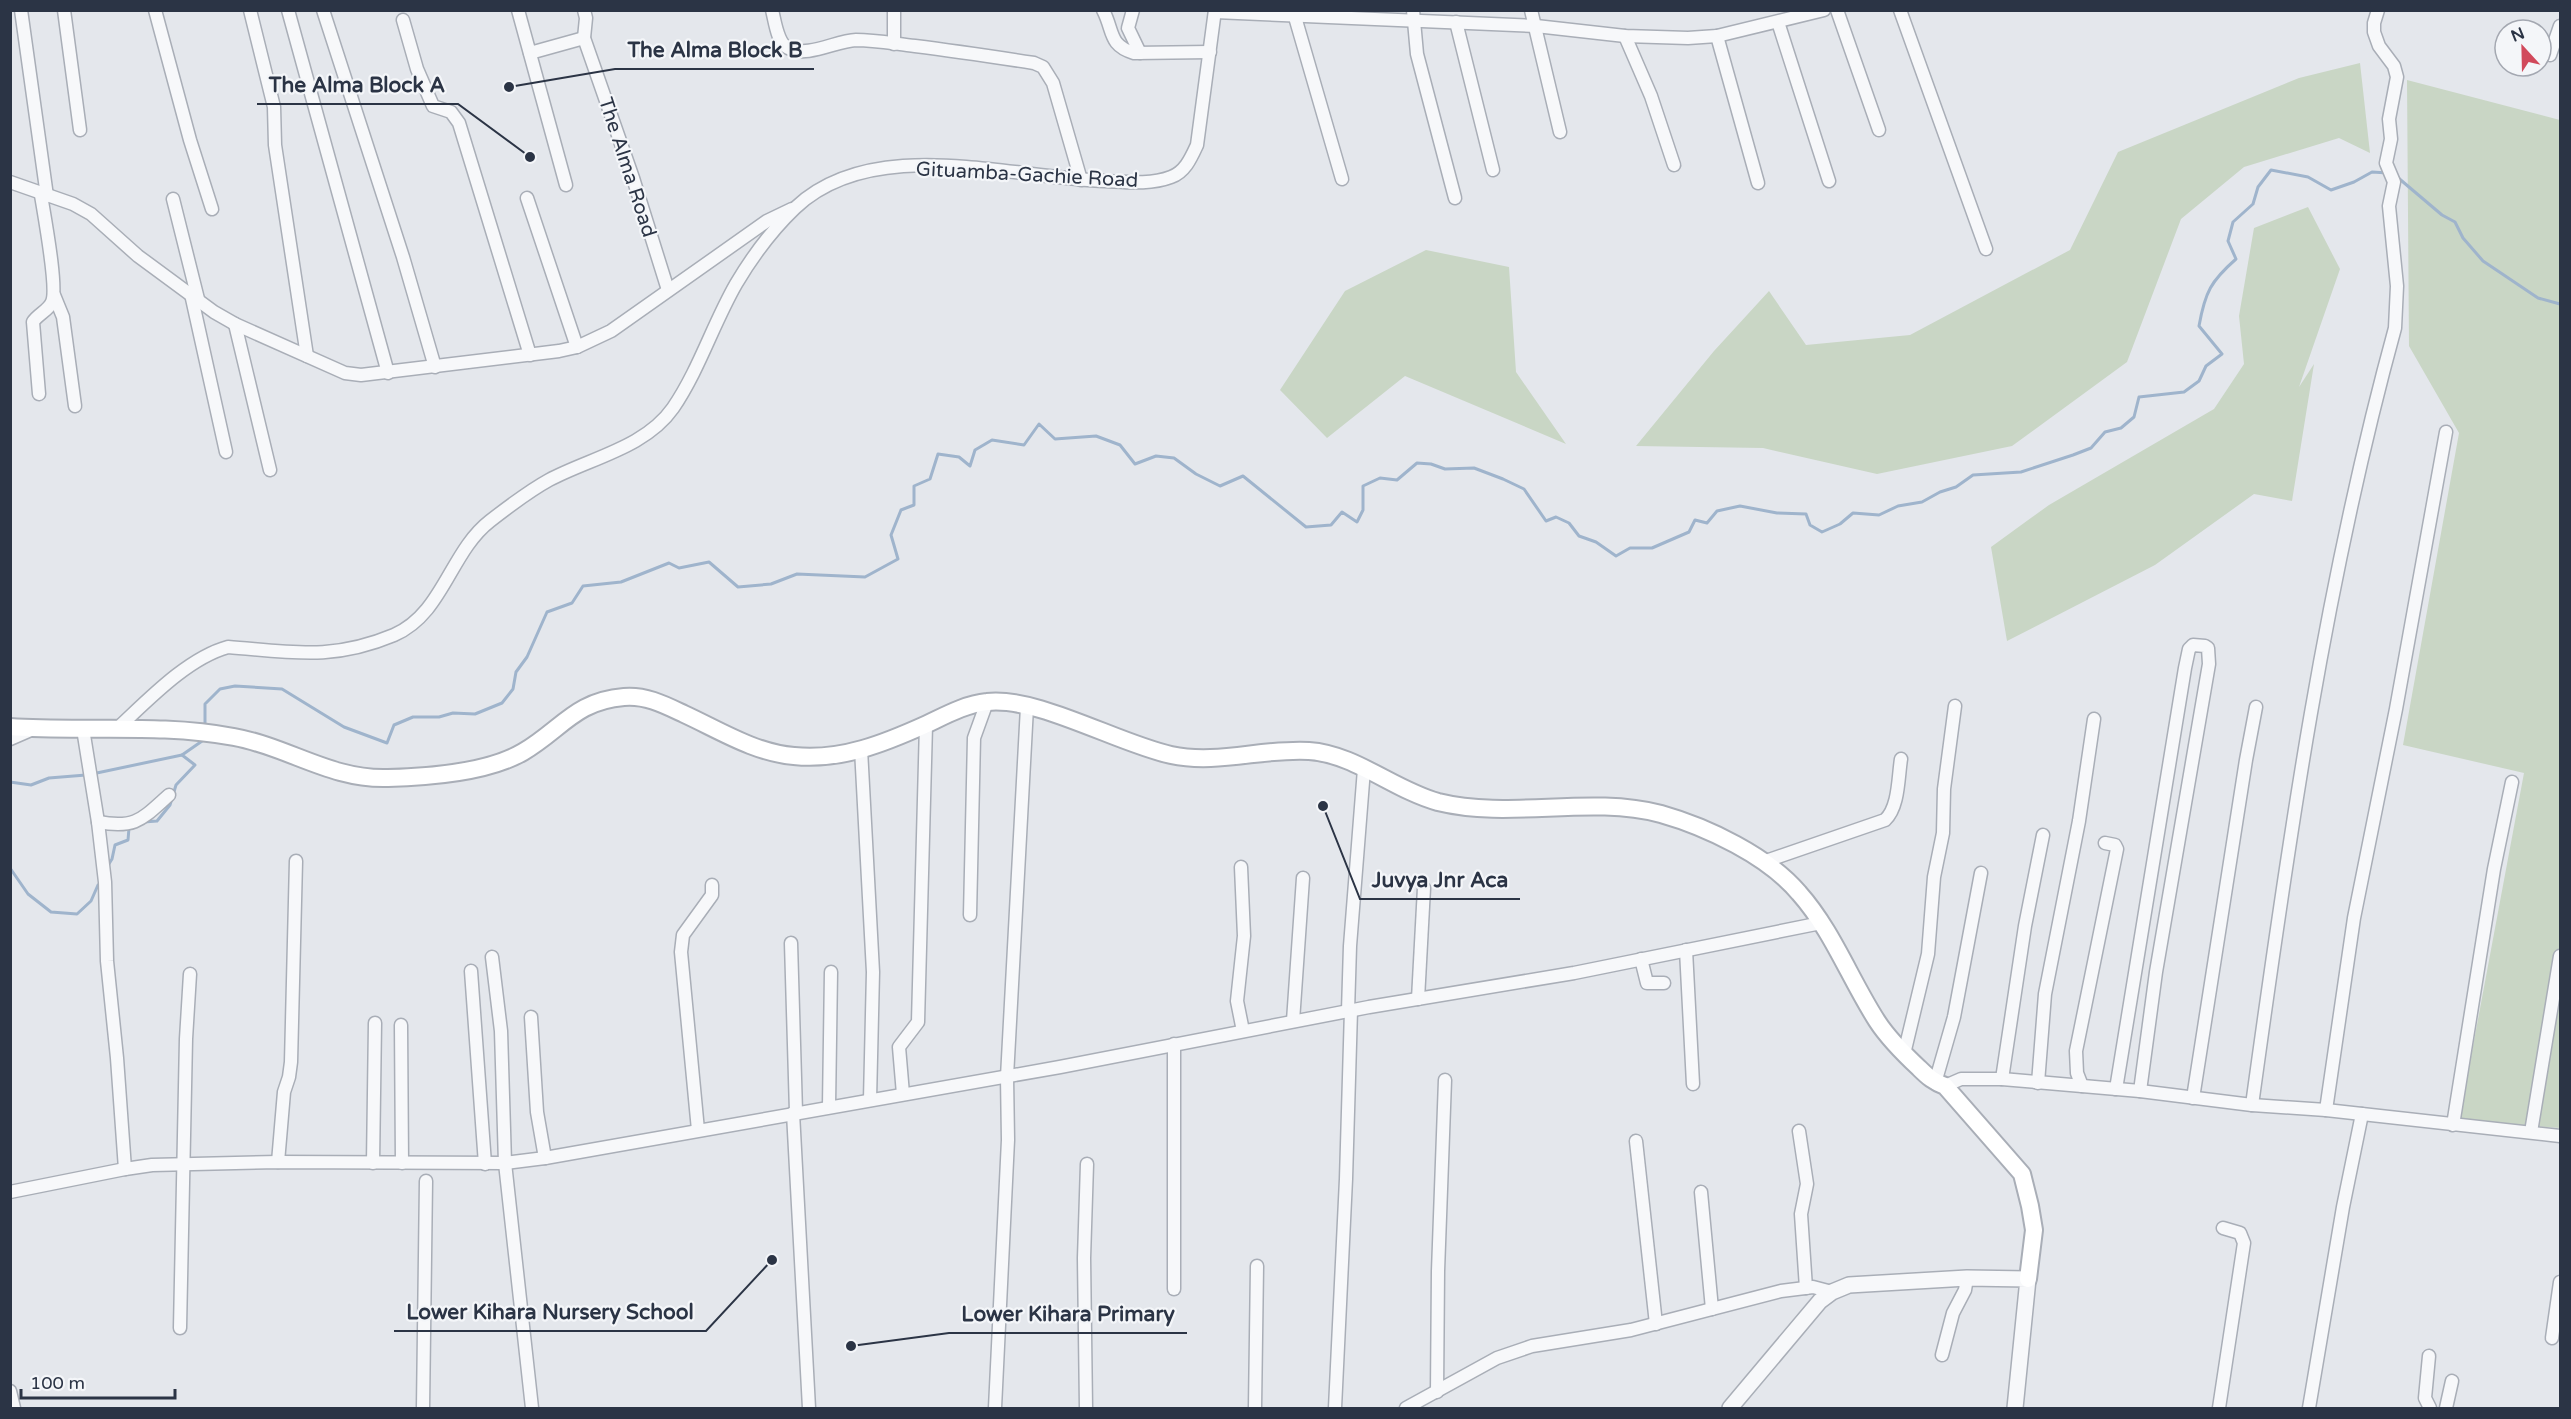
<svg xmlns="http://www.w3.org/2000/svg" width="2571" height="1419" viewBox="0 0 2571 1419" font-family="'Varela Round',sans-serif">
<style>
.green{fill:#c9d6c5}
.lines{fill:none;stroke-linecap:round;stroke-linejoin:round}
.stream{stroke:#9fb4cc;stroke-width:3}
.minor-casing{stroke:#a9aeb7;stroke-width:15}
.tertiary-casing{stroke:#a9aeb7;stroke-width:18}
.secondary-casing{stroke:#a9aeb7;stroke-width:20}
.minor{stroke:#f7f8fa;stroke-width:12}
.tertiary{stroke:#f7f8fa;stroke-width:15}
.secondary{stroke:#fff;stroke-width:16}
.labels{text-anchor:middle;stroke-width:4.5;stroke-linejoin:round;paint-order:stroke}
.street-label{font-size:20px;fill:#2b3445;stroke:#f4f6f9}
.leader{fill:none;stroke:#2b3445;stroke-width:2}
.callout-dot{fill:#2b3445;stroke:#f4f6f9;stroke-width:2}
.callout-label{font-size:21px;text-anchor:middle;font-weight:bold;fill:#2b3445;stroke:#f4f6f9;stroke-width:4.5;stroke-linejoin:round;paint-order:stroke}
</style>
<rect width="100%" height="100%" fill="#e4e7ec"/>
<!-- green -->
<g class="green">
<path d="M2360 63 2370 153 2339 138 2244 167 2181 219 2127 362 2012 446 1877 474 1763 448 1636 446 1714 351 1769 291 1806 345 1910 335 2070 250 2118 152 2299 78Z"/>
<path d="M2407 80 2560 120V1128L2459 1121 2524 773 2403 745 2459 433 2409 346Z"/>
<path d="M2308 207 2340 269 2299 387 2314 364 2292 501 2254 494 2155 565 2007 641 1991 547 2049 505 2214 409 2244 364 2239 316 2254 228Z"/>
<path d="M1426 250 1509 267 1516 372 1566 444 1405 376 1327 438 1280 390 1345 291Z"/>
</g>
<g class="lines">
<!-- stream -->
<g class="stream">
<path d="M2396 176 2442 215 2455 222 2463 238 2483 261 2538 298 2560 304"/>
<path d="M205 727V704L220 689 235 686 282 689 344 727 387 743 394 725 413 717H439L453 713 475 714 502 703 513 689 516 672 527 657 547 612 572 603 583 586 621 582 669 563 679 568 709 562 738 587 771 584 797 574 865 577 898 559 891 535 901 510 914 505V486L930 479 938 454 959 457 970 466 975 450 992 440 1024 445 1039 424 1055 439 1096 436 1120 445 1135 464 1156 456 1174 458 1196 474 1220 486 1243 476 1306 527 1331 525 1342 512 1357 522 1363 510V486L1380 478 1397 480 1417 463 1431 464 1445 469 1474 468 1503 479 1524 489 1546 521 1556 517 1569 523 1579 536 1596 542 1616 556 1630 548H1652L1689 532 1695 520 1707 523 1717 511 1740 506 1777 513 1806 514 1810 525 1822 532 1840 524 1853 513 1879 515 1898 506 1922 502 1940 492 1956 487 1973 475 2021 472 2073 455 2091 448 2105 432 2121 428 2134 417 2139 397 2184 392 2199 381 2206 366 2222 354 2199 326C2205 292 2211 281 2236 259L2228 241 2233 222 2253 204 2258 187 2271 170 2308 177 2331 190 2354 182 2372 172 2388 173"/>
<path d="M92 774 182 755"/>
<path d="M10 782 31 785 49 778 86 775"/>
<path d="M144 822 157 821 170 805 176 785 195 765 182 755 205 739"/>
<path d="M107 867 112 859 115 845 128 840 129 828"/>
<path d="M10 868 28 894 51 912 77 914 91 901 98 885"/>
</g>
<defs>
<g id="minor">
<path d="M21 10 47 196"/>
<path d="M64 10 80 130"/>
<path d="M155 10 190 140 212 209"/>
<path d="M250 10 274 107 275 145 307 356"/>
<path d="M288 10 388 373"/>
<path d="M323 10 403 257 435 367"/>
<path d="M518 10 566 185"/>
<path d="M584 10 586 18 584 38 633 178 668 290"/>
<path d="M772 10C775 21 777 43 788 48 808 58 835 41 856 40 876 40 896 44 915 46 955 51 995 57 1034 63L1043 67 1053 83 1081 180"/>
<path d="M894 10V44"/>
<path d="M1103 10C1114 31 1108 45 1134 53L1210 52"/>
<path d="M1133 10 1128 28 1140 53"/>
<path d="M1413 10 1417 54 1455 198"/>
<path d="M1531 10 1560 132"/>
<path d="M1837 10 1879 130"/>
<path d="M1900 10 1986 249"/>
<path d="M1215 12 1536 26 1625 36 1688 38 1717 36 1824 10"/>
<path d="M1295 17 1342 179"/>
<path d="M403 20 417 69 433 106 451 112 459 123 530 355"/>
<path d="M1456 22 1493 170"/>
<path d="M1778 22 1829 181"/>
<path d="M1625 36 1651 96 1674 165"/>
<path d="M1717 36 1758 183"/>
<path d="M530 53 584 38"/>
<path d="M2550 55 2560 26"/>
<path d="M10 182 73 204 91 214 138 256 214 312 235 324 345 373 361 375 559 351 577 347 611 331 767 221 792 209"/>
<path d="M527 198 577 347"/>
<path d="M173 199 198 299"/>
<path d="M191 294 226 452"/>
<path d="M54 295 63 317 75 406"/>
<path d="M235 324 270 470"/>
<path d="M39 394 33 322C38 314 48 311 52 302 58 288 44 214 41 195"/>
<path d="M119 727C149 699 188 658 228 647 292 652 332 661 394 635 443 614 450 552 490 521 508 507 529 491 549 480 590 458 645 448 673 408 699 370 713 324 736 284 752 257 773 229 795 208 873 134 1010 178 1105 181 1126 182 1150 185 1171 177 1185 172 1191 158 1197 145L1215 10"/>
<path d="M83 729 98 822 105 882 107 961 117 1058 125 1169"/>
<path d="M10 739 33 729"/>
<path d="M861 749 873 972 870 1100"/>
<path d="M98 822C136 829 142 819 169 795"/>
<path d="M1763 862 1885 820C1899 807 1898 778 1901 759"/>
<path d="M1241 867 1244 936 1237 1001 1243 1031"/>
<path d="M970 915 974 738 987 702"/>
<path d="M791 943 796 1112"/>
<path d="M1686 950 1693 1084"/>
<path d="M492 957 501 1031 505 1163 532 1408"/>
<path d="M1641 959 1647 983H1664"/>
<path d="M471 971 485 1164"/>
<path d="M1418 999 1424 888"/>
<path d="M1348 1011 1350 946 1364 769"/>
<path d="M531 1017 537 1112 545 1158"/>
<path d="M1293 1021 1303 878"/>
<path d="M401 1025 402 1163"/>
<path d="M1904 1054 1928 954 1934 877 1943 833 1944 789 1955 706"/>
<path d="M2002 1079 2025 926 2043 835"/>
<path d="M1935 1083 1954 1017 1981 873"/>
<path d="M2038 1083 2045 994 2079 821 2094 719"/>
<path d="M1945 1086 1961 1079H2002L2140 1091 2252 1105 2326 1110 2560 1136"/>
<path d="M2082 1086 2077 1073 2076 1051 2117 849 2115 845 2105 843"/>
<path d="M2116 1089 2185 668 2189 649 2193 645 2205 646 2208 648 2209 664 2156 972 2140 1091"/>
<path d="M903 1094 899 1047 918 1022 926 725"/>
<path d="M2193 1098 2246 760 2256 707"/>
<path d="M2252 1105C2288 844 2325 583 2395 328L2397 286 2389 206 2394 182 2386 163 2391 139 2389 119 2397 77 2394 66 2379 46 2374 32V23L2378 10"/>
<path d="M829 1106 831 972"/>
<path d="M2326 1110 2354 918 2396 709 2446 432"/>
<path d="M793 1113 809 1408"/>
<path d="M2453 1125 2494 869 2512 782"/>
<path d="M698 1130 681 952 683 935 712 895V885"/>
<path d="M1799 1131 1807 1184 1801 1214 1806 1288"/>
<path d="M2531 1132 2560 956"/>
<path d="M1636 1141 1656 1324"/>
<path d="M278 1162 284 1092 289 1077 291 1062 296 861"/>
<path d="M373 1163 375 1023"/>
<path d="M10 1192 125 1169 152 1165 278 1162 505 1163 545 1158 1060 1067 1369 1007 1574 973 1821 923"/>
<path d="M1701 1192 1712 1309"/>
<path d="M1174 1289V1044"/>
<path d="M180 1328 186 1039 190 974"/>
<path d="M2552 1338 2560 1282"/>
<path d="M1942 1355 1953 1313 1965 1290 1967 1278"/>
<path d="M2429 1356 2425 1398 2430 1408"/>
<path d="M10 1391 14 1408"/>
<path d="M1437 1392 1438 1271 1445 1080"/>
<path d="M423 1408 426 1181"/>
<path d="M995 1408 1008 1140 1007 1077 1027 707"/>
<path d="M1086 1408 1084 1258 1087 1164"/>
<path d="M1255 1408 1257 1266"/>
<path d="M1335 1408 1346 1179 1351 1010"/>
<path d="M1406 1408 1497 1358 1532 1346 1631 1330 1781 1291 1813 1287 1832 1292"/>
<path d="M2219 1408 2244 1243 2240 1233 2223 1228"/>
<path d="M2309 1408 2343 1207 2362 1114"/>
<path d="M2446 1408 2452 1381"/>
</g>
<path id="tertiary" d="M1730 1408 1820 1301 1832 1292 1849 1285 1967 1278 2028 1279 2015 1408"/>
<path id="secondary" d="M10 727C85 732 161 723 234 737 289 747 331 780 388 778 430 777 487 773 523 752 562 729 575 701 624 697 646 695 665 705 684 714 719 730 755 753 794 756 841 761 885 743 927 724 946 715 966 704 987 702 1037 696 1119 744 1171 755 1217 765 1263 748 1309 751 1355 754 1394 790 1438 802 1511 820 1588 795 1661 814 1707 827 1768 856 1799 893 1832 930 1850 979 1877 1021 1888 1038 1904 1054 1919 1068 1928 1077 1934 1082 1945 1086L2022 1174 2030 1206 2034 1230 2028 1279"/>
</defs>
<!-- minor casing -->
<use href="#minor" class="minor-casing"/>
<!-- tertiary casing -->
<use href="#tertiary" class="tertiary-casing"/>
<!-- secondary casing -->
<use href="#secondary" class="secondary-casing"/>
<!-- minor -->
<use href="#minor" class="minor"/>
<!-- tertiary -->
<use href="#tertiary" class="tertiary"/>
<!-- secondary -->
<use href="#secondary" class="secondary"/>
</g>
<g class="labels">
<!-- street labels -->
<g class="street-label">
<text transform="translate(628 167) rotate(72)" y="7">The Alma Road</text>
<text transform="translate(1027 174) rotate(3)" y="7">Gituamba-Gachie Road</text>
</g>
</g>
<!-- callouts -->
<path class="leader" d="M509 87L615 69H814M530 157L458 104H257M1323 806L1360 899H1520M772 1260L706 1331H394M851 1346L949 1333H1187"/>
<g class="callout-dot">
<circle cx="509" cy="87" r="6"/>
<circle cx="530" cy="157" r="6"/>
<circle cx="1323" cy="806" r="6"/>
<circle cx="772" cy="1260" r="6"/>
<circle cx="851" cy="1346" r="6"/>
</g>
<g class="callout-label">
<text x="715" y="57">The Alma Block B</text>
<text x="357" y="92">The Alma Block A</text>
<text x="1440" y="887">Juvya Jnr Aca</text>
<text x="550" y="1319">Lower Kihara Nursery School</text>
<text x="1068" y="1321">Lower Kihara Primary</text>
</g>
<!-- border -->
<rect width="2571" height="1419" fill="none" stroke="#2b3445" stroke-width="24"/>
<!-- north arrow -->
<g transform="translate(2523 48) rotate(338)"><circle r="28" fill="#f4f6f9" stroke="#a4a8b1" stroke-width="1.5"/>
<path d="M0-4.5L10 22L0 15L-10 22Z" fill="#d1495b"/>
<text y="-9" font-size="16" font-weight="bold" text-anchor="middle" fill="#2b3445">N</text>
</g>
<!-- scale -->
<path d="M21 1389v9h154v-9" fill="none" stroke="#2b3445" stroke-width="3"/>
<text x="30" y="1389" font-size="18" fill="#2b3445" stroke="#f4f6f9" stroke-width="4.5" paint-order="stroke">100 m</text>
</svg>
